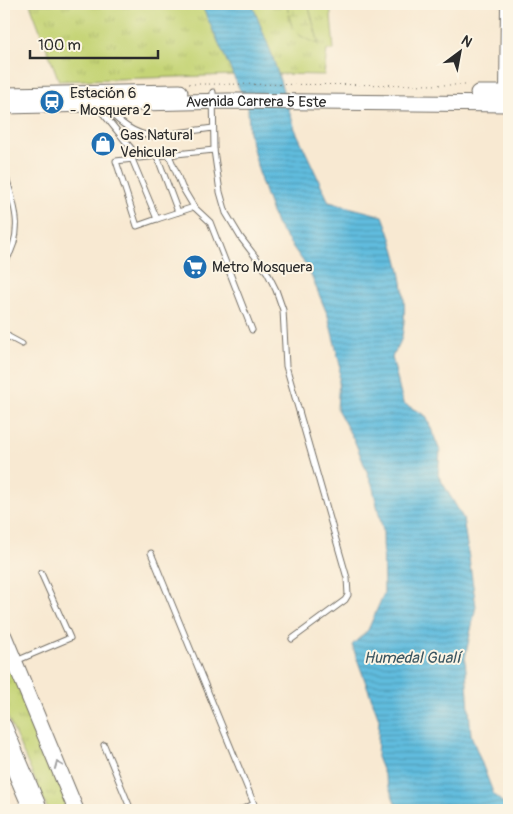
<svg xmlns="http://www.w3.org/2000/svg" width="513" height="814" viewBox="0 0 513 814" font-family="Pangolin,sans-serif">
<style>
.grass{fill:url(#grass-tufts);stroke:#788050}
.wetland{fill:url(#wetland-marsh);stroke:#788050}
.water{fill:url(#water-rules);stroke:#467484}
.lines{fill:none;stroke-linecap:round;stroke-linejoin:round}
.service-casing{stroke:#736e65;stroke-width:7}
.minor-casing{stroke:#736e65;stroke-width:12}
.primary-casing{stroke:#736e65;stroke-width:17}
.path{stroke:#736e65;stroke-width:1;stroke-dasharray:1 4;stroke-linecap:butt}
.service{stroke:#fff;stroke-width:5}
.minor{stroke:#fff;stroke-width:10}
.primary{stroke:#fff;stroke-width:15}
.oneway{stroke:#a0a0a0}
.labels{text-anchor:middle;stroke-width:4;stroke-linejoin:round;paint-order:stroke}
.poi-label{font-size:15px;fill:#2b2b2b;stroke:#fcf5e5;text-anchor:start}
.street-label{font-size:15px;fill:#2b2b2b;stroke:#fcf5e5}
.water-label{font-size:16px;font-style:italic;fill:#3b5661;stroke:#fcf5e5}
</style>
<defs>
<pattern id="grass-tufts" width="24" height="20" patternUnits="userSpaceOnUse" patternTransform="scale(1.25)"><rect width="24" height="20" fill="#c5d476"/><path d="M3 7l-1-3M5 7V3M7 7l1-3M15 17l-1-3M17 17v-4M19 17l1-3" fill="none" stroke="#a9b666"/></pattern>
<pattern id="wetland-marsh" width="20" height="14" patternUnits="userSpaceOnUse" patternTransform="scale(1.25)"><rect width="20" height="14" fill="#c5d476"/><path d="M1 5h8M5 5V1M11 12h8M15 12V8" fill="none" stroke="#a9b666"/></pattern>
<pattern id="water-rules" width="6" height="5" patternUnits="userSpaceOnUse" patternTransform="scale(1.25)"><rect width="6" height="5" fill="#60bcde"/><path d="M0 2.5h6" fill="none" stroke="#4f99b4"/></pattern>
</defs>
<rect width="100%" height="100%" fill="#fcf5e5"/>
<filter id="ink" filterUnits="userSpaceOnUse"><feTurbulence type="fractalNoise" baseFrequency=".02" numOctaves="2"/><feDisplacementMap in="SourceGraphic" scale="10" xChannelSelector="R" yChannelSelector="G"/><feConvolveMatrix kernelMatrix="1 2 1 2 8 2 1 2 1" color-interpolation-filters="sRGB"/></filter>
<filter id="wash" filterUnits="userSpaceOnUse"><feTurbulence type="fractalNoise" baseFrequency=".0096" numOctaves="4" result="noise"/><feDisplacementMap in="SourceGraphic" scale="20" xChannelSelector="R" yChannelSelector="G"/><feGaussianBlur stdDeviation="1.12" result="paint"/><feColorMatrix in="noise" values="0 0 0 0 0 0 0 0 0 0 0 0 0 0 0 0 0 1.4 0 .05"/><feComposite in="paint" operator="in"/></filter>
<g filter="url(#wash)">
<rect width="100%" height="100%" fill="#f8e9d2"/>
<!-- grass -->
<g class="grass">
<path d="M30 4H201L234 75 59 81Z"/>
<path d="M252 4H330L334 50H327L324 75 278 74Z"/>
<path d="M4 650 72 810H48L4 709Z"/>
</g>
<!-- wetland -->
<path class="wetland" d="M287 4H308L319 44C293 35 291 30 287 4Z"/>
<!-- water -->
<path class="water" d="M201 4H252L272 55 295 129 329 202 383 216C397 252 410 298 402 336 401 343 395 351 392 357L403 403 426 416 440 451 438 475 463 518 476 606 465 658 471 735 494 795 509 808V810H398L377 757 379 719 352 645 368 630 384 593 383 531 372 484 355 442 337 409 340 365 328 316 308 268 276 224 261 181 249 132 248 108Z"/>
</g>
<g filter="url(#ink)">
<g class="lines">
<defs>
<g id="service">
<path d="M213 92 214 150 220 192 226 213 241 238 267 272 276 290 283 310 286 366 347 578 348 595 345 600 292 639"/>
<path d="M97 106 139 158 214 150"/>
<path d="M106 108C119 122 133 134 153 136"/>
<path d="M169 134 213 128"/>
<path d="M157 156 178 212"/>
<path d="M132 159 157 219 194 207 182 187 169 155"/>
<path d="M133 159 116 161 137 226 157 219"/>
<path d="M4 171C14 203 26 233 4 263"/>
<path d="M194 207 210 222 252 330"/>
<path d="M4 332 9 337 22 344"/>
<path d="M151 553 254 804 241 810"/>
<path d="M16 661 70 638 41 573"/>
<path d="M104 745 131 810"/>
</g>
<g id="minor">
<path d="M505 93 506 4"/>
<path d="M4 752 29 810"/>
</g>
<g id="primary">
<path d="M478 93H509"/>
<path d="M4 95 180 92"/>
<path id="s1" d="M4 106 229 101 509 104"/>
<path d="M4 636 76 810"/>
<path d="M4 726 40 810"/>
</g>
</defs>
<!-- service casing -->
<use href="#service" class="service-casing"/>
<!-- minor casing -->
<use href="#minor" class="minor-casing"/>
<!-- primary casing -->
<use href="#primary" class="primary-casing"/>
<!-- path -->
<path class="path" d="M189 84 468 85"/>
<!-- service -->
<use href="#service" class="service"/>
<!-- minor -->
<use href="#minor" class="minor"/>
<!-- primary -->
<use href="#primary" class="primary"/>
</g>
<!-- one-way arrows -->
<defs><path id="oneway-chevron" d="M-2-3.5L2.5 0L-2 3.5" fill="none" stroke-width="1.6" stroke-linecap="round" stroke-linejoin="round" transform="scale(1.25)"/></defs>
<use class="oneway" href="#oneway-chevron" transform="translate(58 765) rotate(-112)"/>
</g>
<!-- icons -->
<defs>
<symbol id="station-disc" viewBox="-11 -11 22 22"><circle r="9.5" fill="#1f6fb2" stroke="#fcf5e5"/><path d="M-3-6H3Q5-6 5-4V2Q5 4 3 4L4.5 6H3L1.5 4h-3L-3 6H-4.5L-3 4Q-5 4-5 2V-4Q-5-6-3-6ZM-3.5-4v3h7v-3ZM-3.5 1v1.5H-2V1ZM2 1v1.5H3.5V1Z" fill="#fff"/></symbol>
<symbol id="shop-disc" viewBox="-11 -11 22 22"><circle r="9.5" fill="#1f6fb2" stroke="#fcf5e5"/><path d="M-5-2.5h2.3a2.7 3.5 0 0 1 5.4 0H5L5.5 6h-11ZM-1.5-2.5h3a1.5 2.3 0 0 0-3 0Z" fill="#fff"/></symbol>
<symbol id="supermarket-disc" viewBox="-11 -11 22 22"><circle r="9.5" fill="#1f6fb2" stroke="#fcf5e5"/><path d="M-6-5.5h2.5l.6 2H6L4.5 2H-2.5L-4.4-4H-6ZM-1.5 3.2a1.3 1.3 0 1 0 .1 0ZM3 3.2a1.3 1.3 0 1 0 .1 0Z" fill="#fff"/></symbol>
</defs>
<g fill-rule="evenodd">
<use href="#station-disc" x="38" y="88" width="28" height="28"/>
<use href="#shop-disc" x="89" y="130" width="28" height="28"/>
<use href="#supermarket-disc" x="181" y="253" width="28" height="28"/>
</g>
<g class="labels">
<!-- poi labels -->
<g class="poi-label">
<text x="70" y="98">Estación 6<tspan x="70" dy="17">- Mosquera 2</tspan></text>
<text x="120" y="140">Gas Natural<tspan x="120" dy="17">Vehicular</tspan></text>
<text x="212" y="272">Metro Mosquera</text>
</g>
<!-- street labels -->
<g class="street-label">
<text dy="5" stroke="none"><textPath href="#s1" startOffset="252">Avenida Carrera 5 Este</textPath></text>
</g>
<!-- water labels -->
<g class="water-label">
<text x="412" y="663">Humedal Gualí</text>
</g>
</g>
<!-- margin -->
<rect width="513" height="814" fill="none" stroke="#fcf5e5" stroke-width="20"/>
<!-- north arrow -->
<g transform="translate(460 52) rotate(32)" stroke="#fcf5e5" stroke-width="4" paint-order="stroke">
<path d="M0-4L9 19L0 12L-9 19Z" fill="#2b2b2b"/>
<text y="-8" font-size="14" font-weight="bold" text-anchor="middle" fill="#2b2b2b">N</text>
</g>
<!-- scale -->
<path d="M30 50v8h128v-8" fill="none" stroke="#2b2b2b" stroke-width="2.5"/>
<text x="38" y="50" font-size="15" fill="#2b2b2b" stroke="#fcf5e5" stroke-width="4" paint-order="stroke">100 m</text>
</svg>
